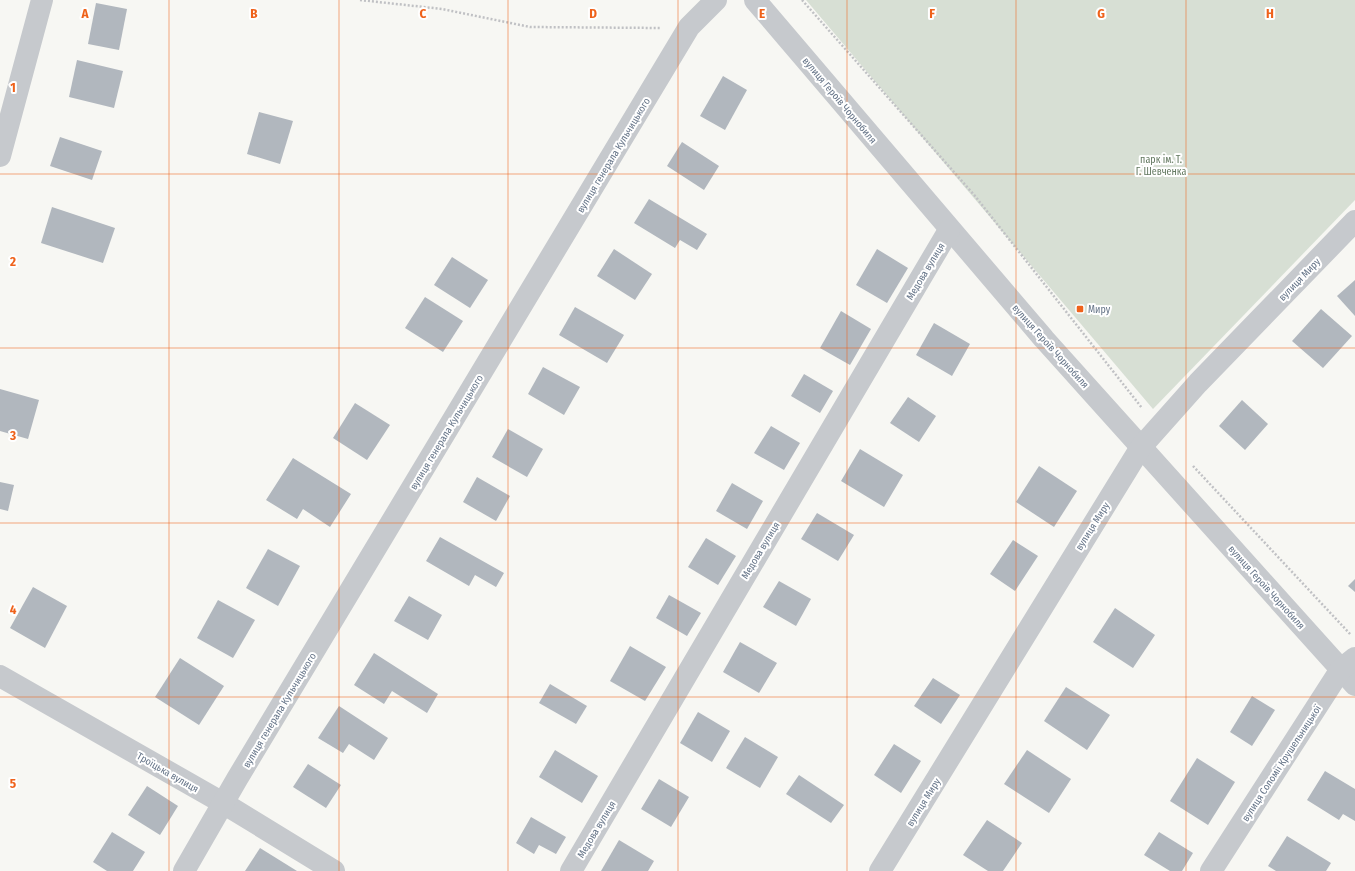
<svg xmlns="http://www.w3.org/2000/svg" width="1355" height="871" viewBox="0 0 1355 871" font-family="'Fira Sans Condensed',sans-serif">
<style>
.green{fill:#d7dfd4}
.building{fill:#b1b7be}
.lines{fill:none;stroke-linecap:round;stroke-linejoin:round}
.path{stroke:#c0c1c4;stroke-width:2.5;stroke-dasharray:2 2;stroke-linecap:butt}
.minor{stroke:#c6c9cd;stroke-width:22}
.grid{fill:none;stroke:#ef621b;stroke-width:1;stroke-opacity:0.55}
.poi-dot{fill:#ef621b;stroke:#fff;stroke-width:1.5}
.labels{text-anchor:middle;stroke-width:4;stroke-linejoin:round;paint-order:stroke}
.street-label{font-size:10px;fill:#647387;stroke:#fff}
.park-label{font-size:10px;fill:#62785f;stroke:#fff}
.poi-label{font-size:10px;fill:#647387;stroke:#fff;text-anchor:start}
.grid-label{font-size:13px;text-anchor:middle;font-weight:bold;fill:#ef621b;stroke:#fff;stroke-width:4;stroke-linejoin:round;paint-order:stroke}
</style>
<rect width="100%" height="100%" fill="#f7f7f3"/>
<!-- green -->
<path class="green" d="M806 0H1355V200L1153 409Z"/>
<!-- building -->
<g class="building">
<path d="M96 3 127 9 119 50 88 44Z"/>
<path d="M77 60 123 71 114 108 69 97Z"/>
<path d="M723 76 747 90 725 130 700 116Z"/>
<path d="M259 112 293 121 280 164 247 154Z"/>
<path d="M60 137 102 151 92 180 50 166Z"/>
<path d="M682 142 719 166 704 190 667 166Z"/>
<path d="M649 199 707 234 697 250 680 240 675 248 634 223Z"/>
<path d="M52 207 115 228 103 263 41 243Z"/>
<path d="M614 249 652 274 635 300 597 276Z"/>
<path d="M877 249 908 268 887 303 856 285Z"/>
<path d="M452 257 488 280 470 308 434 285Z"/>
<path d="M1355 280V316L1337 296Z"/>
<path d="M425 297 463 321 443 352 405 328Z"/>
<path d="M575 307 624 335 607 363 559 335Z"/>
<path d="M1321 309 1352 336 1323 368 1292 341Z"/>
<path d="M841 311 871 329 850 365 820 348Z"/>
<path d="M934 323 970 344 952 376 916 355Z"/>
<path d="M543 367 580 387 564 415 528 394Z"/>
<path d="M804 374 833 391 820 413 791 396Z"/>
<path d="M0 389 39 400 28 439 0 431Z"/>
<path d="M908 397 936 416 919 442 890 423Z"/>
<path d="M1242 400 1268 424 1245 450 1219 426Z"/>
<path d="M355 403 390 425 367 460 333 438Z"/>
<path d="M771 426 800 443 784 470 754 453Z"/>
<path d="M508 429 543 449 527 477 492 457Z"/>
<path d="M860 449 903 475 884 507 841 481Z"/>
<path d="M293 458 351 494 330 527 303 509 297 519 266 500Z"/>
<path d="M1039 466 1077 491 1054 527 1016 502Z"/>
<path d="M477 477 510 496 496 521 463 502Z"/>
<path d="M0 482 14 485 8 511 0 509Z"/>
<path d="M732 483 763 501 747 529 716 511Z"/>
<path d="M817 513 854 535 838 561 801 539Z"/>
<path d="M440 537 504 573 496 587 475 575 469 586 426 561Z"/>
<path d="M706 538 736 556 718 585 688 567Z"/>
<path d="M1013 540 1038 556 1015 591 990 574Z"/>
<path d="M268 549 300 566 278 606 246 588Z"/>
<path d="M1355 579V592L1348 586Z"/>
<path d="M779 581 811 599 796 626 763 607Z"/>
<path d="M33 587 67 606 45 648 10 628Z"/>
<path d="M669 595 701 613 687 636 656 618Z"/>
<path d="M409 596 442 615 428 640 394 621Z"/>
<path d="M218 600 255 620 233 658 197 638Z"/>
<path d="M1115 608 1155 635 1133 668 1093 642Z"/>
<path d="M740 642 777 663 759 693 723 672Z"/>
<path d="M630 646 666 667 645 701 610 681Z"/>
<path d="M374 653 438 694 427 713 392 691 384 704 354 685Z"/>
<path d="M180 658 224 686 199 725 155 697Z"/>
<path d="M933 678 960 695 941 724 914 706Z"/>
<path d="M550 684 587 706 576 724 539 703Z"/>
<path d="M1066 687 1110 715 1087 750 1044 721Z"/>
<path d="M1252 696 1275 710 1252 746 1230 732Z"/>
<path d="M339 706 388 738 374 760 349 744 343 753 318 738Z"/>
<path d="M698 712 730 731 712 762 680 743Z"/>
<path d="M745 737 778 757 760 788 726 768Z"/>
<path d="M894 744 921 761 901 793 874 775Z"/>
<path d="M555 750 598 776 582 803 539 777Z"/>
<path d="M1027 750 1071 779 1049 813 1004 784Z"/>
<path d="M1197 758 1235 782 1208 825 1170 801Z"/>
<path d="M308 764 341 785 326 808 293 787Z"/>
<path d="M1325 771 1355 789V821L1343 814 1339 820 1307 800Z"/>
<path d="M799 775 844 805 831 823 786 794Z"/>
<path d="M659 779 689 797 671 827 641 809Z"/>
<path d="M147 786 178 806 160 835 128 815Z"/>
<path d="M531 817 566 837 556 854 539 845 534 854 516 843Z"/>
<path d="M987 820 1022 843 1003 871H988L963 855Z"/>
<path d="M112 832 145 852 133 871H107L93 862Z"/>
<path d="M1159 832 1193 853 1182 871H1170L1144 855Z"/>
<path d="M1287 836 1331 863 1326 871H1276L1268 866Z"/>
<path d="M619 840 654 861 648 871H601Z"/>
<path d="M260 848 297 871H245Z"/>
</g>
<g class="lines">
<!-- path -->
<g class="path">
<path d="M360 0 442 9 530 27 660 28"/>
<path d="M802 0 975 196 1142 408"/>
<path d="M1193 466 1351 635"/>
</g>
<!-- minor -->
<g class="minor">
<path d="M755 0 1044 339 1355 685"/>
<path d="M0 156 42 0"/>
<path d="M0 676 223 803 334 871"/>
<path d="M184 871 237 779 689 27 716 0"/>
<path d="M571 871 949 230"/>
<path d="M880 871 1141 447 1198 383 1355 221"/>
<path d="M1211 871 1341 669 1355 658"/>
</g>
</g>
<!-- grid -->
<path class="grid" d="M169 0V871M339 0V871M508 0V871M678 0V871M847 0V871M1016 0V871M1186 0V871M0 174H1355M0 348H1355M0 523H1355M0 697H1355"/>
<!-- markers -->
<rect class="poi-dot" x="1076" y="305" width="8" height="8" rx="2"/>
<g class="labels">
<!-- street labels -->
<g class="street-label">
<text transform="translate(840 100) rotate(50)" y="4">вулиця Героїв Чорнобиля</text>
<text transform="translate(613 155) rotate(-59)" y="4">вулиця генерала Кульчицького</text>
<text transform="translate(925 271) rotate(-59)" y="4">Медова вулиця</text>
<text transform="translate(1299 279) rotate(-46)" y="4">вулиця Миру</text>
<text transform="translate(1051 346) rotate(48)" y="4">вулиця Героїв Чорнобиля</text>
<text transform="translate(446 432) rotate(-59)" y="4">вулиця генерала Кульчицького</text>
<text transform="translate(1092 526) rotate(-58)" y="4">вулиця Миру</text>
<text transform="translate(760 550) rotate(-59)" y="4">Медова вулиця</text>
<text transform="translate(1267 587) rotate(48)" y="4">вулиця Героїв Чорнобиля</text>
<text transform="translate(279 710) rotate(-59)" y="4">вулиця генерала Кульчицького</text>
<text transform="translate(1281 763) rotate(-57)" y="4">вулиця Соломії Крушельницької</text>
<text transform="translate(168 772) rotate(30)" y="4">Троїцька вулиця</text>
<text transform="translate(923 802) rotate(-58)" y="4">вулиця Миру</text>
<text transform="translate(596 829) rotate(-59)" y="4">Медова вулиця</text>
</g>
<!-- park labels -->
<g class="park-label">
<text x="1161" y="163">парк ім. Т.<tspan x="1161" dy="12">Г. Шевченка</tspan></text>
</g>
<!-- poi labels -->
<g class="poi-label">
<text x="1088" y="313">Миру</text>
</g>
</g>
<g class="grid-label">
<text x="85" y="18">A</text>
<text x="254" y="18">B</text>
<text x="423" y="18">C</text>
<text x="593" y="18">D</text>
<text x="762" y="18">E</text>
<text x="932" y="18">F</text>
<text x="1101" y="18">G</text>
<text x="1270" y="18">H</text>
<text x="13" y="92">1</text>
<text x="13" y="266">2</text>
<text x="13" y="440">3</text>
<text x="13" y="614">4</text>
<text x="13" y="788">5</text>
</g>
</svg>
